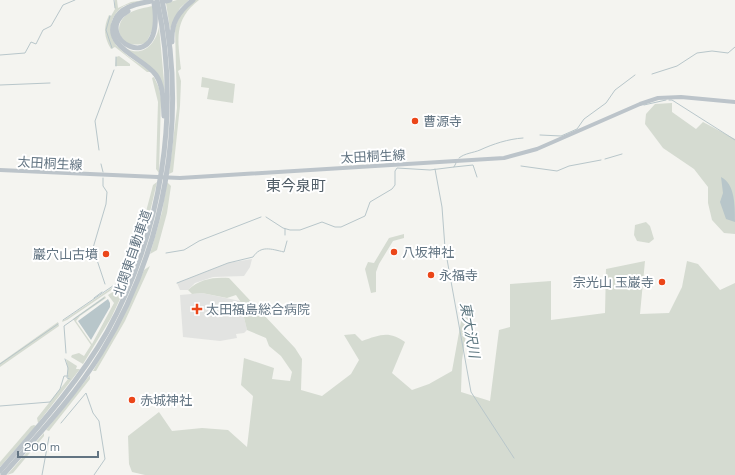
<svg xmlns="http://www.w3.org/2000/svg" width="735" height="475" viewBox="0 0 735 475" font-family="'Space Grotesk','Noto Sans JP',sans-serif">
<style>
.built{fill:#e2e3e1}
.green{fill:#d5dbd1}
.water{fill:#b8c6ca}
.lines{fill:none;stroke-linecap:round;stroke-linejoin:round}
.stream{stroke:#b8c6ca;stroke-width:1}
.secondary{stroke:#bcc4ca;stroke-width:4}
.highway{stroke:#bcc4ca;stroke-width:5}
.poi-dot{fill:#eb4619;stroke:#fff;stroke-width:1.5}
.labels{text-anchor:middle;stroke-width:4;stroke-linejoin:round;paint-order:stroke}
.poi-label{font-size:13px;fill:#627482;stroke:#fff;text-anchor:start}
.street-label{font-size:13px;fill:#627482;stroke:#fff}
.water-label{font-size:14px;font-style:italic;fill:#5d7780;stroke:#fff}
.quarter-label{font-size:15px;fill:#505d67;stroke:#fff}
</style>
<rect width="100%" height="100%" fill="#f4f4f0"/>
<!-- built -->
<g class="built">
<path d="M252 259 250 267 244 276 213 277 195 283 188 290H180L177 283 228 263Z"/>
<path d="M202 293 240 301 247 330 244 333 236 334 237 338 220 341 183 337 180 295Z"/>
</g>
<!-- green -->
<g class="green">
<path d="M115 0H117L118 8 131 2 145 0C138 2 131 3 124 6 109 15 106 36 119 48 128 58 141 64 151 72H147L115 47 111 49C104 37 103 28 109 15L111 16 115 9Z"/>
<path d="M177 0H189L180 8 170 29 166 3Z"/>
<path d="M195 0H199C173 20 178 40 181 69L178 71 181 81 180 106 173 172 169 174 177 108 175 28 180 15Z"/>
<path d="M153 6 154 27 146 43C134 46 122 46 119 31 119 12 138 9 153 6Z"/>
<path d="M159 27 165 92 159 78 127 49C144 57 156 43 159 27Z"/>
<path d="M119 56 130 64V66H115L116 57Z"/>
<path d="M154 77 159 88 161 99 159 173 156 169 158 102 152 78Z"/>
<path d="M202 77 235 84 233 103 207 99 209 88 201 87Z"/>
<path d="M672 103V112L696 129 703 122 735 139V234L724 233 712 220 708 203V187L694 169 663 148 645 124 646 114 655 104Z"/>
<path d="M157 182 143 242 134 266 126 271 138 242 153 185Z"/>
<path d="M167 182 171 186 167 213 157 250 150 254 162 212Z"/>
<path d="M646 222 650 226 654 239 649 243 637 241 634 235 635 225Z"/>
<path d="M404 234V238L393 241 379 264 376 272V292L371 293 365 269 368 262 374 263 389 238Z"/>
<path d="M645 261 640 314 669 313 682 287 687 261 698 264 720 290 735 283V475H145L132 472 129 464 128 436 159 412 172 431 202 428 228 430 247 447 253 396 241 385 244 358 274 368 272 379 290 381 292 372 281 356 269 346 266 338 247 330 240 301 236 295 227 298 202 293 192 294 188 290C200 279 213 277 229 278L295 348 302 359 301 390 322 396 351 374 359 360 344 335 355 334 362 341C379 335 389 330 405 342L392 373 412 390 429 384 452 371 462 316H469L462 360 461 392 490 401 499 330 510 327V284L551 281V320L605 313 606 269Z"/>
<path d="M150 266 125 321 96 371H93L127 309 144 270Z"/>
<path d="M123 280V282L67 320 62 322 63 320H64Z"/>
<path d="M128 282 111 318 83 364 71 357 72 355 79 353 84 356 91 345 73 319 105 296 106 298 80 316 76 321 92 344 114 303 108 295Z"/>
<path d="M58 322 59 326 0 367V363Z"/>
<path d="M66 359 77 366 76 369H80L38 423 37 418 68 379H70L68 378V370Z"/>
<path d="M90 375V379L49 431 46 430Z"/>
<path d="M34 425 36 426 0 467V462L31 426Z"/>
<path d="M44 433V436L13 473 7 475Z"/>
</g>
<!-- water -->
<g class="water">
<path d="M721 177C735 184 735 205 735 222L726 219 720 202 723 193Z"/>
<path d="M108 299 110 303V307L91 340 78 321Z"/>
</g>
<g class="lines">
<!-- stream -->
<g class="stream">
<path d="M114 0 115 8"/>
<path d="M110 16 106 30 112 48"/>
<path d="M0 55 25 53 31 42 36 44 43 30 51 26 63 5 75 0"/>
<path d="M116 66V57"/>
<path d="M652 74 677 66 697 53 712 51 728 53 735 47"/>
<path d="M0 85 50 83"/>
<path d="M669 100H672L735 140"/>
<path d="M644 105 666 100"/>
<path d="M540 135 561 136 577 129 584 119 606 103 615 90 635 75"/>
<path d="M99 150 95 121 114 70"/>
<path d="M459 158C465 153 473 153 480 150 493 144 508 139 523 138"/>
<path d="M605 159 622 154"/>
<path d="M101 164 103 172"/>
<path d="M521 166 557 171 569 166 601 160"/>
<path d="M454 167 473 165 477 177"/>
<path d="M435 169 442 207 445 248 471 392 514 458"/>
<path d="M103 178V186L107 192 106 204 93 248 105 284"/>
<path d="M266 217 283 228 290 230H300L322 222 335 227H341L365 216 370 202 392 189 395 185V171L397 168 430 170 454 167 456 163"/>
<path d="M285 229V235"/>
<path d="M166 253 184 250 199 241 261 217"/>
<path d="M177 283 228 263 253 257C261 245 271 249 284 252L287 241"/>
<path d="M94 298 102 292"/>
<path d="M63 320 126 277"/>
<path d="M66 353 64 326 104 298"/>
<path d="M65 359 68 368 67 378 70 379"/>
<path d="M0 364 58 324"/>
<path d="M0 406 50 402 60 389 64 376H68"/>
<path d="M61 423 86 393 93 413 99 421 105 459 94 475"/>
<path d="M42 475 49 437"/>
</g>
<!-- secondary -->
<path class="secondary" d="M0 170 180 178 504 158 537 149 640 104 658 98 681 97 735 102"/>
<!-- highway -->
<g class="highway">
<path d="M151 1C138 4 121 6 115 20 102 47 144 58 156 75 164 87 163 102 164 116"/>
<path d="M166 1 170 0"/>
<path d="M128 11C87 35 166 84 154 3"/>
<path d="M172 42C171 23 178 12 193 0"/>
<path d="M0 471C38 427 78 383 107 332 162 232 181 111 157 0"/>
<path d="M3 475C37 436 74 397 101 353 165 249 188 118 162 0"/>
</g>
</g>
<!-- markers -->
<g class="poi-dot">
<circle cx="415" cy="121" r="4"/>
<circle cx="394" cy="252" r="4"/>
<circle cx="106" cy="254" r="4"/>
<circle cx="431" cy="275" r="4"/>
<circle cx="662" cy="282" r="4"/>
<path d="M195 303h4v4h4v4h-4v4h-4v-4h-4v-4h4z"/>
<circle cx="132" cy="400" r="4"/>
</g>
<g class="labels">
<!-- poi labels -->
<g class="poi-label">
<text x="423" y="126">曹源寺</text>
<text x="402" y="257">八坂神社</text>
<text x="98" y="259" text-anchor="end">巖穴山古墳</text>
<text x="439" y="280">永福寺</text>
<text x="654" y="287" text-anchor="end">宗光山 玉巌寺</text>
<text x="206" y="314">太田福島総合病院</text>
<text x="140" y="405">赤城神社</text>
</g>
<!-- street labels -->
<g class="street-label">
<text transform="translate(373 156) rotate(-3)" y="5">太田桐生線</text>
<text transform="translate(50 163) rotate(3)" y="5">太田桐生線</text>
<text transform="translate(132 253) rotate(-71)" y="5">北関東自動車道</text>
</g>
<!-- water labels -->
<g class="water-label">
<text transform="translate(470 330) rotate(80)" y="5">東大沢川</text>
</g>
<!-- quarter labels -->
<g class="quarter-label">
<text x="296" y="191">東今泉町</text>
</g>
</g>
<!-- scale -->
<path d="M18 451v6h80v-6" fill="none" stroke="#627482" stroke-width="2"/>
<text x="24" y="451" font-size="12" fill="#627482" stroke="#ffffff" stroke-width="3" paint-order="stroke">200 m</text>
</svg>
